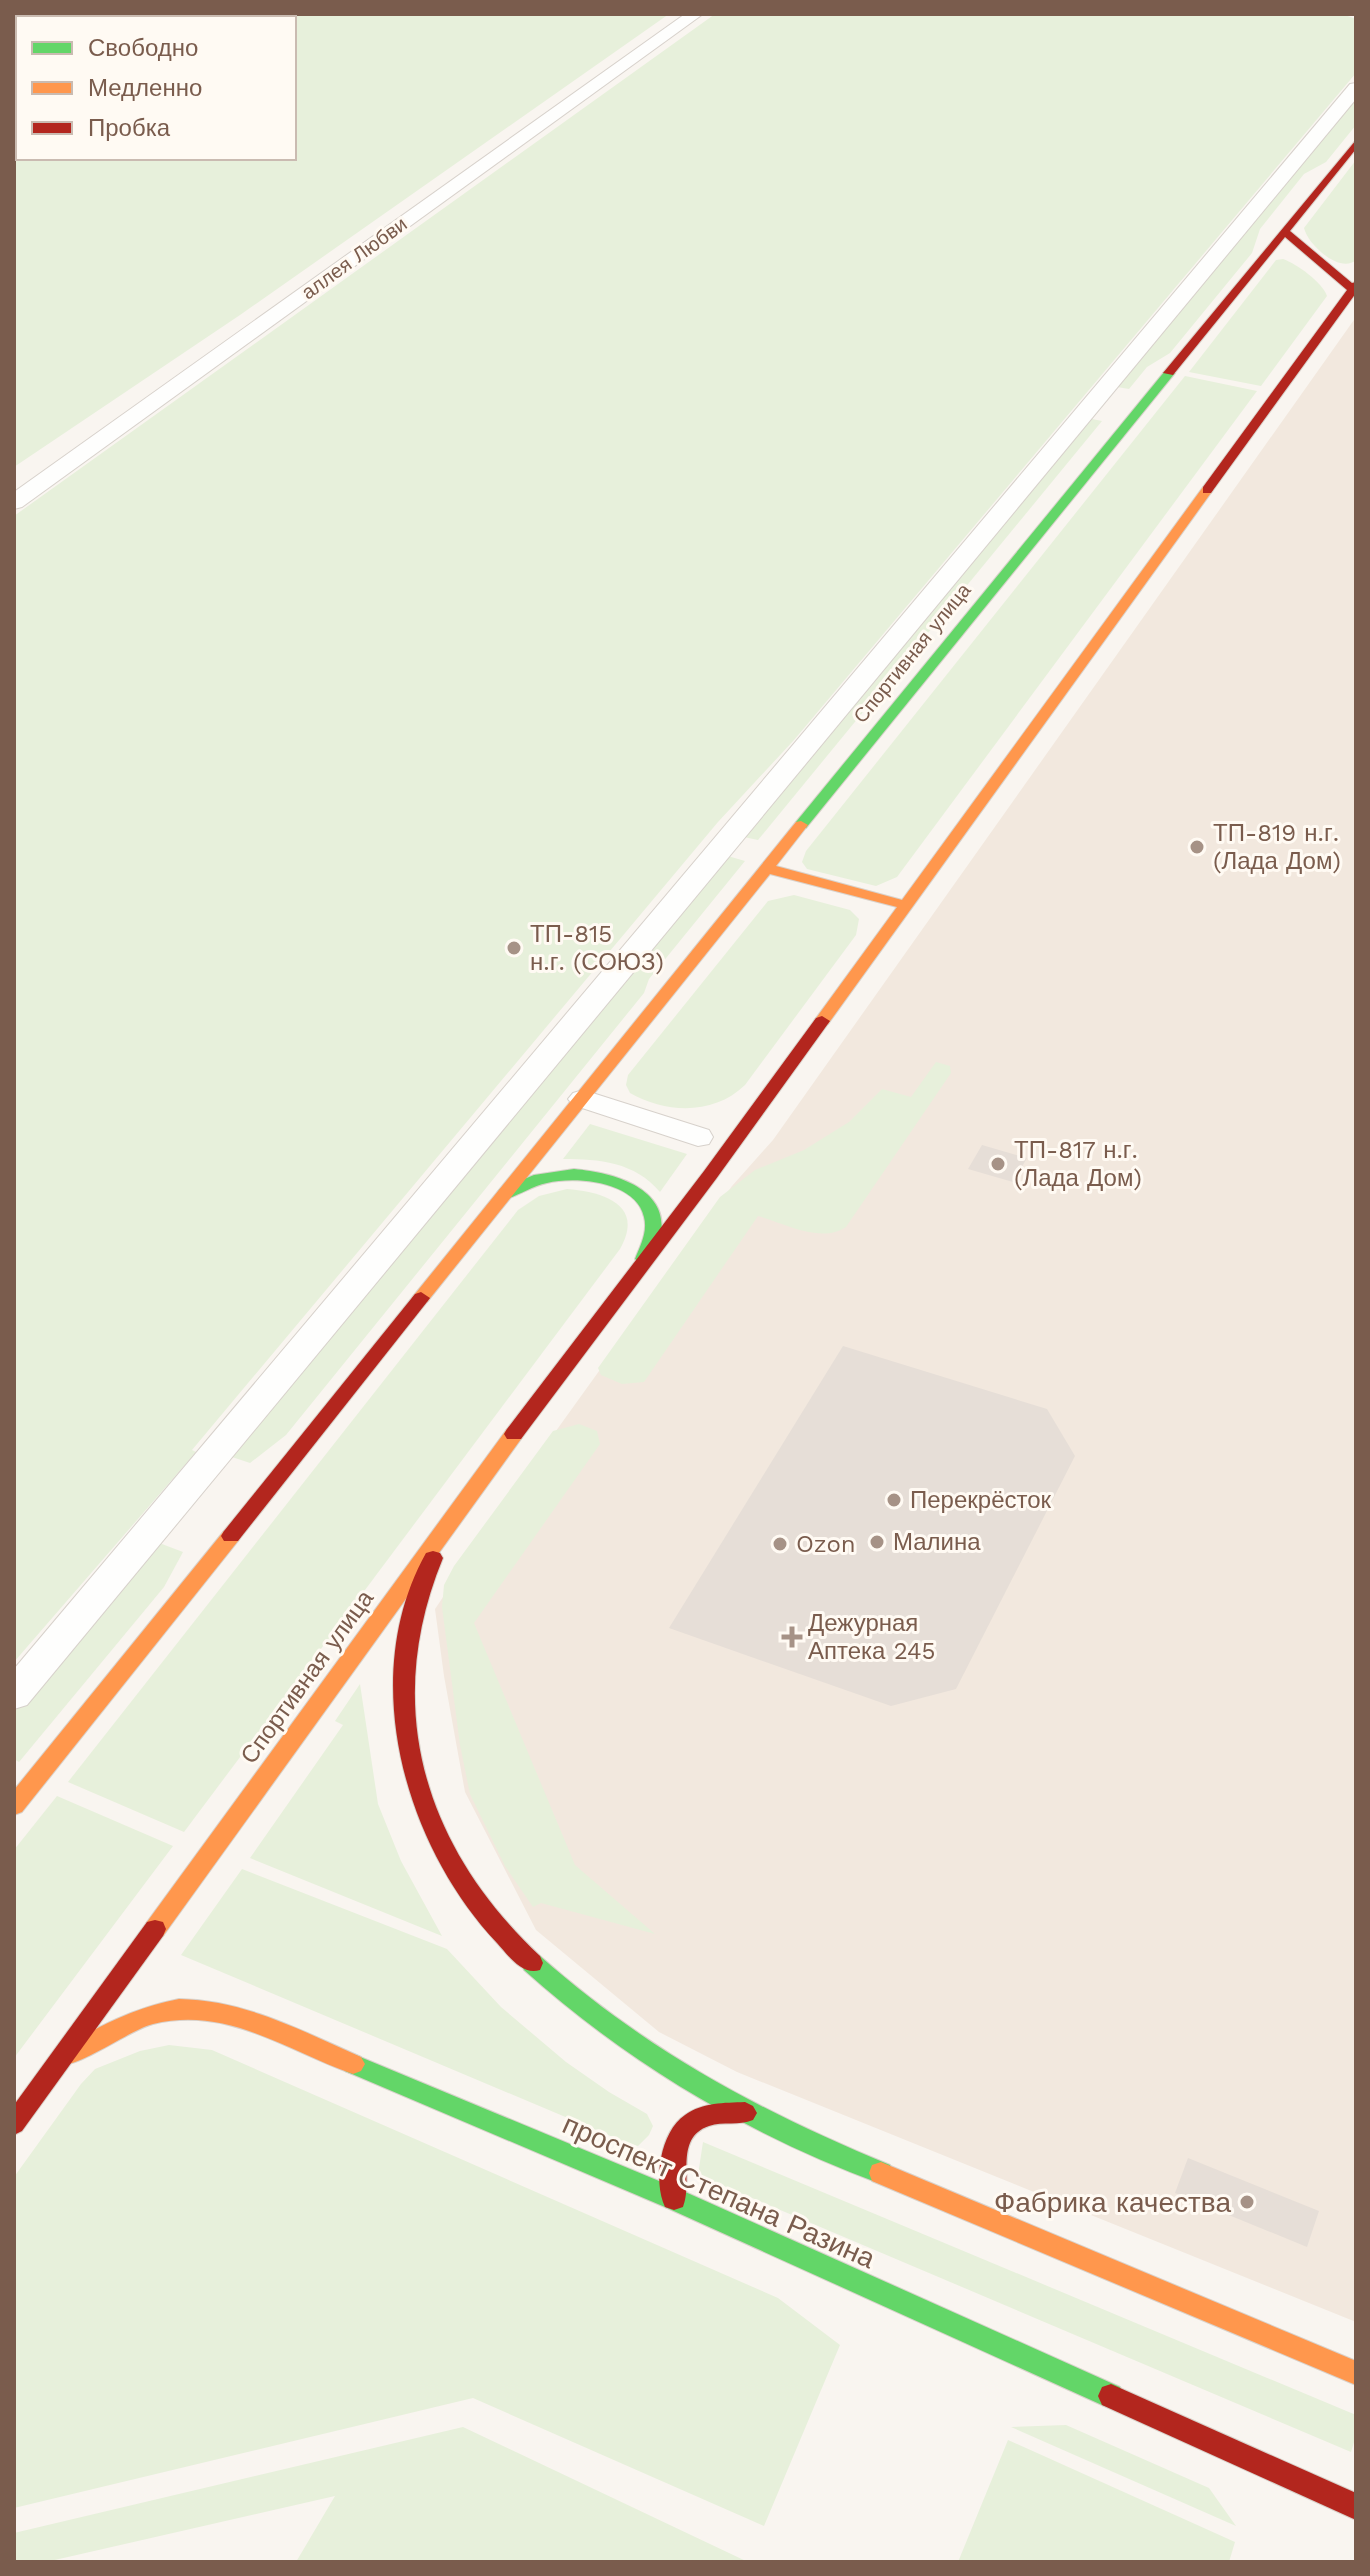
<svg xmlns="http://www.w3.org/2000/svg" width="1370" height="2576" viewBox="0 0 1370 2576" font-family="'Work Sans',sans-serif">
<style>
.residential{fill:#f2e8de}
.green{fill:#e7f0db;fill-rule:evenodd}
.building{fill:#e6ded7}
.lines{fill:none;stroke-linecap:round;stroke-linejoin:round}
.street-casing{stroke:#d7d1cb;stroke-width:2}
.fast-casing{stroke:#d9d2cb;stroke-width:2}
.slow-casing{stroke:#d9d2cb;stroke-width:2}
.jam-casing{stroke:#d9d2cb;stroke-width:2}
.street{fill:#fefefd;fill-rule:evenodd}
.fast{fill:#63d668;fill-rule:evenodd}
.slow{fill:#ff974d;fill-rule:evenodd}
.jam{fill:#b3261e;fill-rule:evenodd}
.poi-dot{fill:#a69286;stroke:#fffaf3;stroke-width:3}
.labels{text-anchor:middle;stroke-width:6;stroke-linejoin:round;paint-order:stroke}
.far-street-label{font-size:20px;fill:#7a5c4d;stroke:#fffaf3}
.poi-label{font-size:24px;fill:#7a5c4d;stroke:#fffaf3;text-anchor:start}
.street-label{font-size:24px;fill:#7a5c4d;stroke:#fffaf3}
.near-street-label{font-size:28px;fill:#7a5c4d;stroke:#fffaf3}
.near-poi-label{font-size:28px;fill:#7a5c4d;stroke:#fffaf3;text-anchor:end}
</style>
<rect width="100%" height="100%" fill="#f9f5f0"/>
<!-- residential -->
<path class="residential" d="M1356 317V2322L737 2072 659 2032 536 1930 465 1792 444 1676 435 1609 543 1449 732 1186 773 1140Z"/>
<!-- green -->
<g class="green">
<path d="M14 14H669L240 315 14 467ZM18 18H294V158H18Z"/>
<path d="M715 14H1342L1356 19V73L794 740 718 822 192 1450 196 1452 14 1662V516Z"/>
<path d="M1356 93V125L1326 162 1304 174 1260 229 1252 253 1170 353 1147 367 1129 389 1111 386Z"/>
<path d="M1356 160V260C1340 274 1308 245 1304 228Z"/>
<path d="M1283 259C1297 264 1322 282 1327 296L1261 386 1189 372 1276 260Z"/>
<path d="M1185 376 1257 391 897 877 876 886 807 869 802 862 806 851Z"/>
<path d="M1087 418 1102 421 758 840 739 836Z"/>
<path d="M721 854 745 861 649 979 644 993 286 1435 250 1463 226 1455Z"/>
<path d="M794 895 850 910 859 919 856 935 745 1085C714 1115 667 1114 630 1093L626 1085 628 1075 768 901Z"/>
<path d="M936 1062 950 1066 951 1073 846 1227C821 1244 784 1223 758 1216L644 1382 622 1384 601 1375 598 1368 720 1197 755 1170 804 1150 849 1122 882 1089 911 1097Z"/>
<path d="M590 1124 687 1154 660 1192C635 1162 599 1159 563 1159Z"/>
<path d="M567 1189C604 1192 645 1205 620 1249L184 1832 68 1782 518 1210 539 1196Z"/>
<path d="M579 1424 597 1431 600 1444 474 1623 575 1865 655 1934 541 1903 533 1907 505 1866 470 1794 460 1745 442 1607 444 1585 454 1566 553 1431Z"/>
<path d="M154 1541 183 1552 164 1587 19 1762 14 1759V1708Z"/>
<path d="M360 1684 378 1804 401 1861 442 1936 250 1858 343 1725 335 1721Z"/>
<path d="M57 1796 173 1846 14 2058V1850Z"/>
<path d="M242 1869 447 1949 501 2007 566 2062 609 2092 647 2114 653 2126 649 2135 638 2146 627 2143 181 1955Z"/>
<path d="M169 2045 212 2050 778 2298 840 2345 764 2526 473 2398 14 2508V2177L81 2084 95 2069 140 2051Z"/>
<path d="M703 2142 1356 2415V2436L1351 2452 698 2175Z"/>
<path d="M1066 2425 1209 2488 1236 2526 1011 2427Z"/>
<path d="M463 2427 748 2562H296L335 2496 46 2562H14V2533Z"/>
<path d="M1008 2440 1235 2542 1229 2562H958Z"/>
</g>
<!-- building -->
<g class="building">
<path d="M982 1145 1027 1158 1013 1182 968 1169Z"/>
<path d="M843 1346 1047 1409 1075 1456 956 1689 891 1706 669 1628Z"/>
<path d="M1188 2158 1319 2211 1307 2247 1175 2193Z"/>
</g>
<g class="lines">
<defs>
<g id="street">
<path d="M685 14H703L22 507 14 509V492Z"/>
<path d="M1356 83V99L27 1705 14 1709V1669L1350 84Z"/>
<path d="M583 1090 709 1130 713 1137 709 1144 698 1146 573 1105 568 1099 573 1093Z"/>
</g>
<g id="fast">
<path d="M1165 371 1175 373 806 828H796V822Z"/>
<path d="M574 1169C629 1174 687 1198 650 1263L644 1265 635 1259C640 1246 648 1232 644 1217 636 1181 575 1176 547 1183 532 1186 520 1195 506 1199L497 1193 500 1189 534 1175Z"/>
<path d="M532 1953 540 1956C646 2050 759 2111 890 2165L893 2173 890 2181 881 2184C749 2135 629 2064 524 1970L521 1963 524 1956Z"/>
<path d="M353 2054 683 2191 1120 2387 1124 2396 1120 2405 1111 2408 1102 2405 665 2207 345 2071 341 2064 345 2057Z"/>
</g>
<g id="slow">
<path d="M1203 487 1213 490 828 1024 822 1026 814 1021 897 907 770 874 427 1302H415L412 1298 415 1294 796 822 801 821 808 825 776 866 902 900Z"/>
<path d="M514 1427 521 1429 524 1434 521 1439 163 1936 155 1938 147 1936 144 1929 147 1922 507 1429Z"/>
<path d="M231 1529 238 1531 241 1536 238 1541 22 1812 14 1815V1790L224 1531Z"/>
<path d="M179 1999C245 2000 302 2031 361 2057L365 2064 361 2071 353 2074C286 2050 227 2006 153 2024 129 2030 76 2070 59 2064L55 2057 59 2050C98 2026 134 2008 179 1999Z"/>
<path d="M881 2162 1356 2361V2385L872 2181 869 2173 872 2165Z"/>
</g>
<g id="jam">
<path d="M1356 140V149L1290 231 1352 283 1356 282V293L1211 493H1203V487L1347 290 1285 237 1173 375 1163 373Z"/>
<path d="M822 1016 830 1021 716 1179 521 1439H507L504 1434 507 1429 704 1171 816 1018Z"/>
<path d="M421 1292 430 1298 427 1302 238 1541H224L221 1536 224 1531 415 1294Z"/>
<path d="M433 1551 440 1553 443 1558C381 1708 425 1848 540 1956L543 1963 540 1970C522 1976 508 1955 497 1943 404 1844 357 1677 426 1553Z"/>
<path d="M155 1920 163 1922 166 1929 163 1936 22 2131 14 2135V2105L147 1922Z"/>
<path d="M745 2102 753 2106 757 2113 753 2120C739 2126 723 2121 709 2126 673 2138 694 2183 683 2207L674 2210 665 2207C653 2181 660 2132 685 2115 703 2102 724 2103 745 2102Z"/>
<path d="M1111 2384 1356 2493V2520L1102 2405 1098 2396 1102 2387Z"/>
</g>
</defs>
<!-- street casing -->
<use href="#street" class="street-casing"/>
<!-- fast casing -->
<use href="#fast" class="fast-casing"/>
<!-- slow casing -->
<use href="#slow" class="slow-casing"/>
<!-- jam casing -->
<use href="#jam" class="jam-casing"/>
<!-- street -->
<use href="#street" class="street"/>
<!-- fast -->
<use href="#fast" class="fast"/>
<!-- slow -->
<use href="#slow" class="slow"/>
<!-- jam -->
<use href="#jam" class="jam"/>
</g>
<!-- markers -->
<g class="poi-dot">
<circle cx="1197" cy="847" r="8"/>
<circle cx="514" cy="948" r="8"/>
<circle cx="998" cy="1164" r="8"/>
<circle cx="894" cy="1500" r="8"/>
<circle cx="877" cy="1542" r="8"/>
<circle cx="780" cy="1544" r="8"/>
<path d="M788 1625h8v8h8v8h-8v8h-8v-8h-8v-8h8z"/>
<circle cx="1247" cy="2202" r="8"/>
</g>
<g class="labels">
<!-- far-street labels -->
<g class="far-street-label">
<text transform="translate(354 258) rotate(-36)" y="7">аллея Любви</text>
<text transform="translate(912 653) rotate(-51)" y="7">Спортивная улица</text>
</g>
<!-- poi labels -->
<g class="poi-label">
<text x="1213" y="841">ТП-819 н.г.<tspan x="1213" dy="28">(Лада Дом)</tspan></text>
<text x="530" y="942">ТП-815<tspan x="530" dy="28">н.г. (СОЮЗ)</tspan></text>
<text x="1014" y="1158">ТП-817 н.г.<tspan x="1014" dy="28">(Лада Дом)</tspan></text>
<text x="910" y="1508">Перекрёсток</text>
<text x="893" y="1550">Малина</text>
<text x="796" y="1552">Ozon</text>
<text x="808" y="1631">Дежурная<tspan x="808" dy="28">Аптека 245</tspan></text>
</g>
<!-- street labels -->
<g class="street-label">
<text transform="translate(307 1677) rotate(-54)" y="8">Спортивная улица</text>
</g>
<!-- near-street labels -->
<g class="near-street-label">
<text transform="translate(719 2191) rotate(24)" y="10">проспект Степана Разина</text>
</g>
<!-- near-poi labels -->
<g class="near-poi-label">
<text x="1231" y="2212">Фабрика качества</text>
</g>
</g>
<!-- border -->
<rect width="1370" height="2576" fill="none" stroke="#7a5c4d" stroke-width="32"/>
<!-- legend -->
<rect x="16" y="16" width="280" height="144" fill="#fffaf3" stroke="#cabbb1" stroke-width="2"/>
<rect x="32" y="42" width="40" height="12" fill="#63d668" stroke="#cabbb1" stroke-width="2"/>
<text x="88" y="56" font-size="24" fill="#7a5c4d">Свободно</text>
<rect x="32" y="82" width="40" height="12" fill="#ff974d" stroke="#cabbb1" stroke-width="2"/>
<text x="88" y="96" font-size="24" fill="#7a5c4d">Медленно</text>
<rect x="32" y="122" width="40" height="12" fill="#b3261e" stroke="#cabbb1" stroke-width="2"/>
<text x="88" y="136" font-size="24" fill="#7a5c4d">Пробка</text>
</svg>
